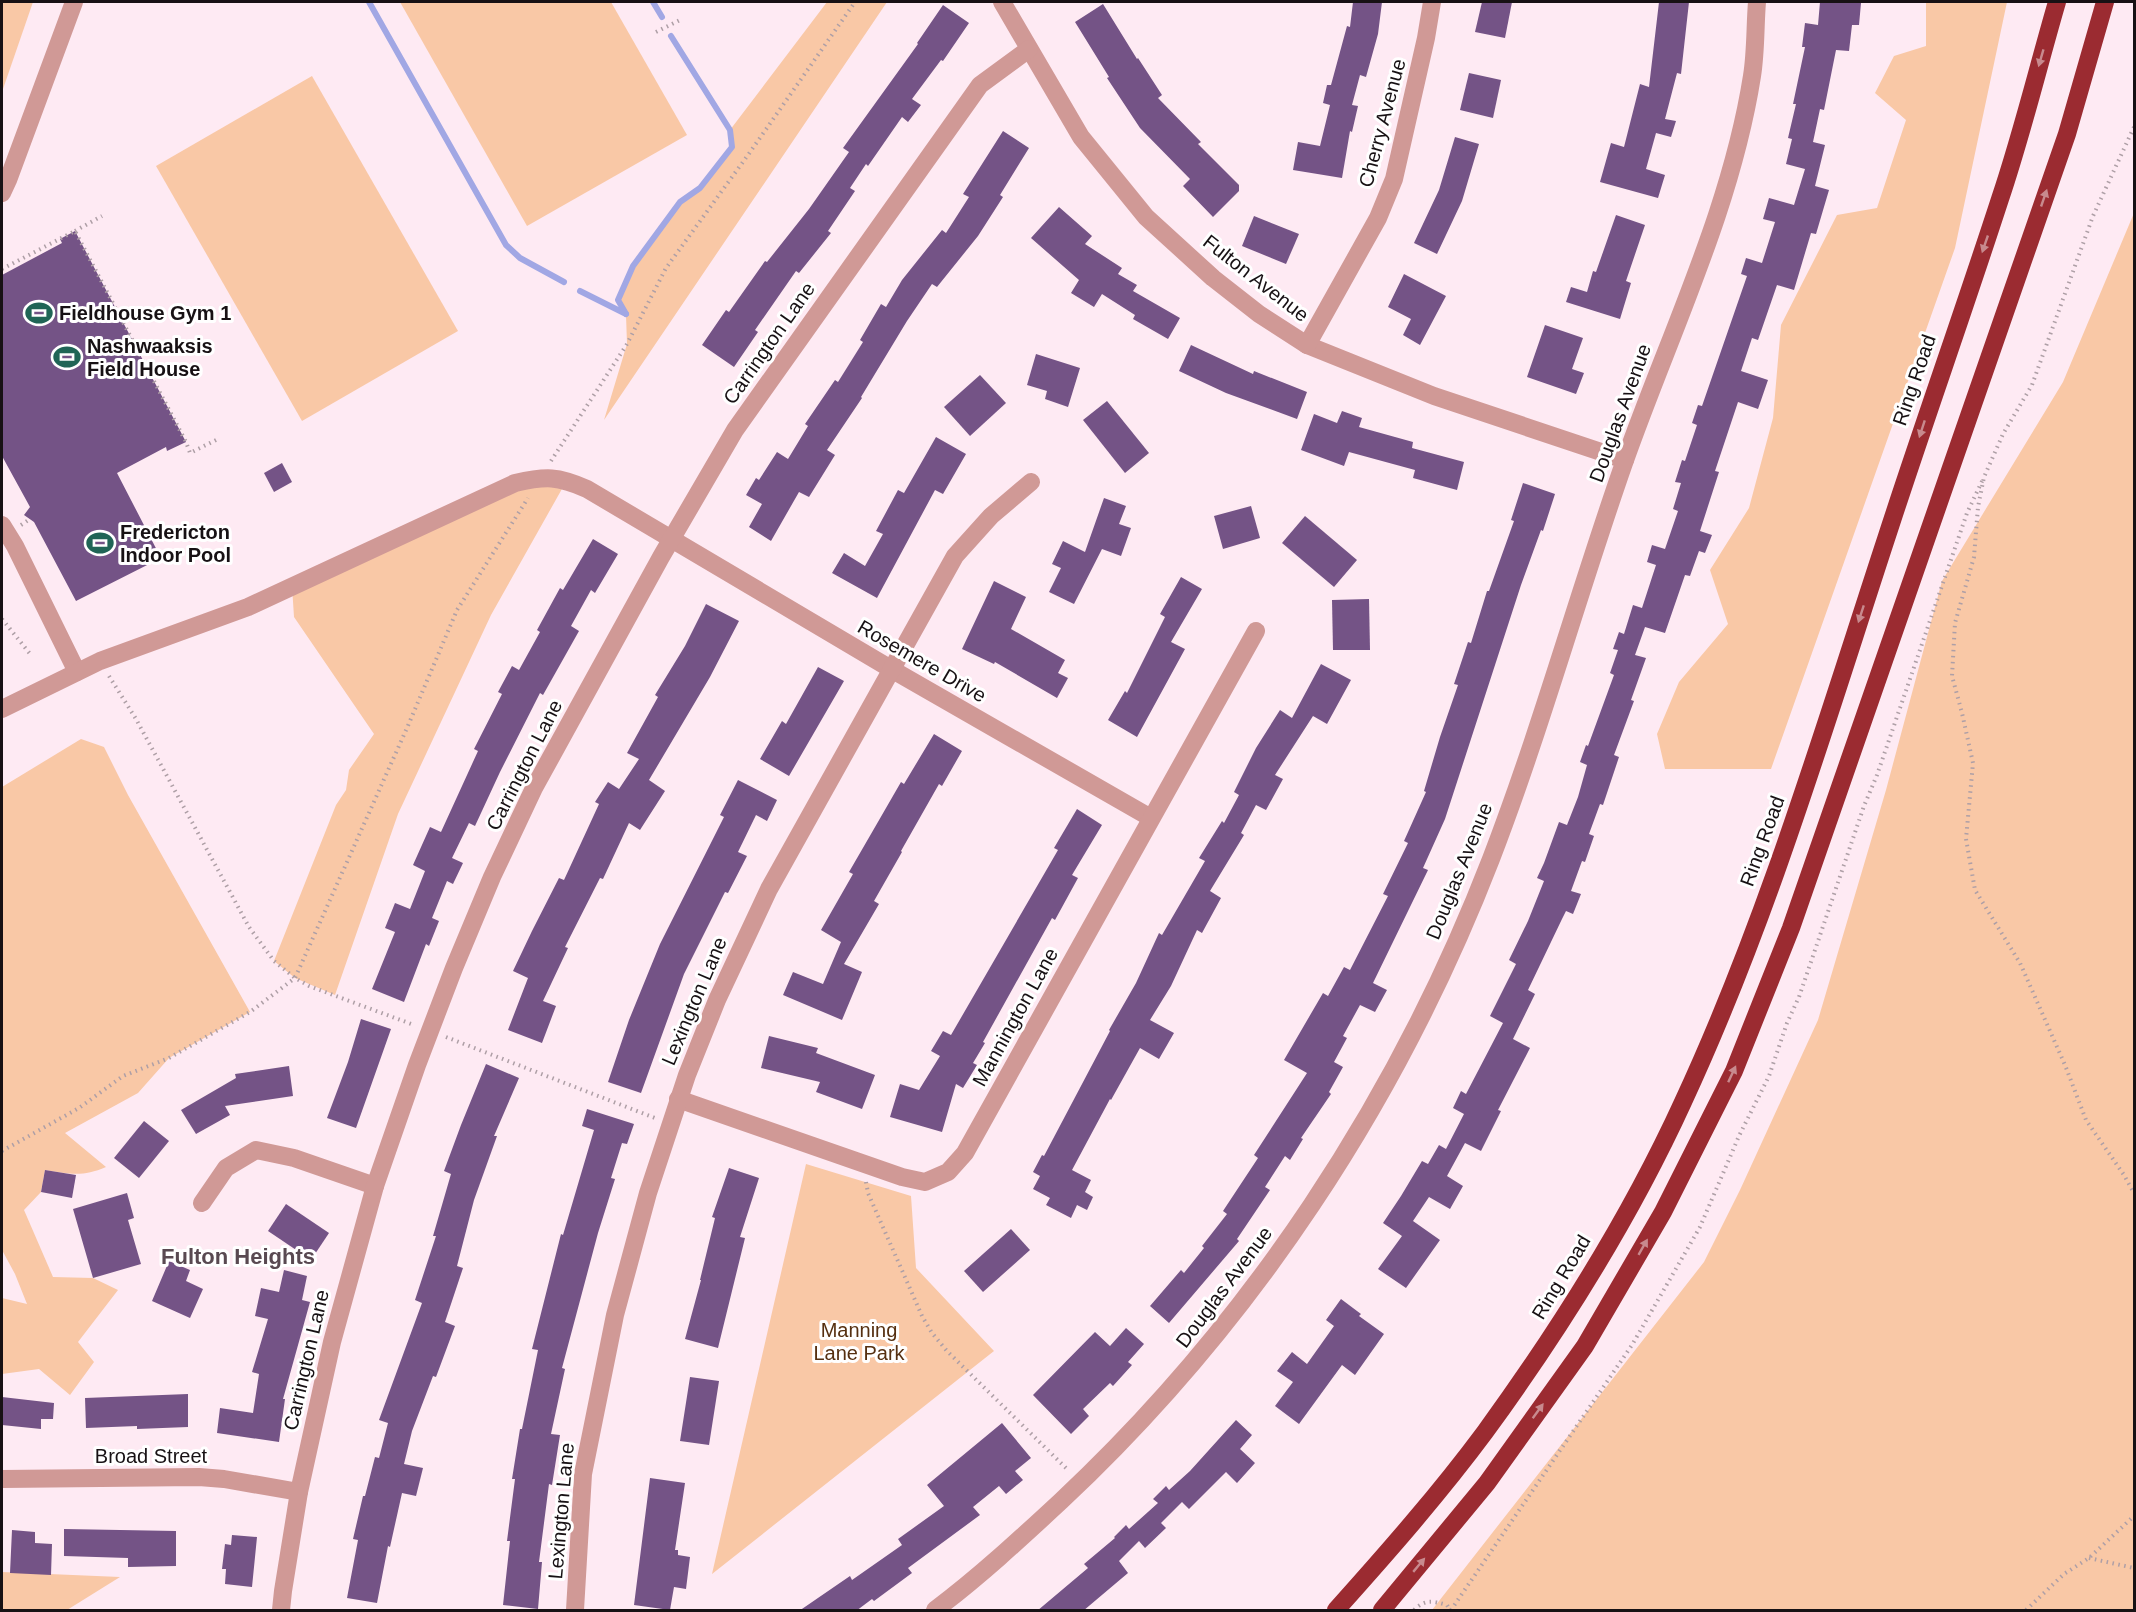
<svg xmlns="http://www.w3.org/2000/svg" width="2136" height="1612" viewBox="0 0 2136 1612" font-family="Helvetica,sans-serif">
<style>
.green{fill:#f9c8a6}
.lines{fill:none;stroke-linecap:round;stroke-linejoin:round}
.stream{stroke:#a1a7e4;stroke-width:6}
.building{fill:#745386}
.path{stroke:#ae9fa6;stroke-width:4;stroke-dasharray:1.5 4.5;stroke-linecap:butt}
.minor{stroke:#d09996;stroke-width:18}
.highway{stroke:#9b2b31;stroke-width:18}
.oneway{fill:#c88a8e}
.labels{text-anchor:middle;stroke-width:6;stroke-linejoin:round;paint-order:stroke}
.street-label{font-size:20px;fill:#171114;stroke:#fff}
.poi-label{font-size:20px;font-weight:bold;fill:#171114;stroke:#fff;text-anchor:start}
.park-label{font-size:20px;fill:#563011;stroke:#fff}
.quarter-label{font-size:22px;font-weight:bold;fill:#594951;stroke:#fff}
</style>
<rect width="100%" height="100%" fill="#feeaf3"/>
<!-- green -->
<g class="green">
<path d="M2 2H33L3 89H2Z"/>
<path d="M400 2H611L687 135 527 226Z"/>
<path d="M827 2H887L604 420 627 344 626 315 618 300 633 266 680 202 700 188 732 147 730 130Z"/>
<path d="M1926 2H2007L1955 248 1771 769H1665L1657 734 1679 682 1728 624 1710 570 1749 508 1773 418 1781 325 1837 215 1877 208 1906 120 1875 93 1894 56 1926 46Z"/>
<path d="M312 76 458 331 302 421 156 166Z"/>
<path d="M2134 213V1610H1432L1704 1262 1740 1190 1818 1020 1886 790 1942 581 2063 382Z"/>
<path d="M567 480 491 615 398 814 335 995 295 978 274 961 336 805 346 790 349 770 374 734 294 617 292 586 515 483Z"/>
<path d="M81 739 104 747 128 795 250 1012 169 1058 138 1093 65 1133 106 1167C83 1177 70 1174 45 1170L41 1192 24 1210 53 1277 93 1278 118 1290 78 1342 94 1362 70 1395 39 1369 2 1374V1298L27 1304 15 1274 2 1250V787Z"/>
<path d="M806 1164 911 1196 916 1268 994 1351 712 1574Z"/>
<path d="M2 1572 120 1577 67 1610H2Z"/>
</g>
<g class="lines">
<!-- stream -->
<g class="stream">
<path d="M369 2 506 245 520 258 564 282"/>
<path d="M653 2 662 17"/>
<path d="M580 291 626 314"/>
<path d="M626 314 618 300 633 266 680 202 700 188 732 147 730 130 671 36"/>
</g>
</g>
<!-- building -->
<g class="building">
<path d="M1353 2H1382L1378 34 1366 77 1360 75 1352 105 1358 106 1352 132 1350 131 1342 178 1293 170 1298 142 1320 146 1330 105 1323 103 1327 85H1331L1347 26 1350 27Z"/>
<path d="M1482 2H1512L1505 38 1475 32Z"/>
<path d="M1659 2H1689L1681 74 1677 73 1665 119 1676 121 1671 137 1656 133 1646 169 1665 175 1658 198 1600 182 1611 143 1624 147 1640 84 1649 87Z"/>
<path d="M1820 2 1861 3 1859 25H1852L1849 51 1836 50 1824 110 1820 109 1813 142 1825 145 1815 186 1829 190 1816 234 1811 233 1794 290 1777 285 1758 340 1752 338 1741 371 1768 380 1758 409 1738 402 1715 471 1719 472 1700 531 1712 535 1705 553 1699 551 1690 576 1685 575 1665 633 1645 627 1635 655 1646 658 1631 700 1634 701 1614 755 1619 757 1603 805 1600 804 1589 834 1594 836 1585 862 1582 861 1571 891 1581 894 1573 914 1566 911 1562 919 1528 990 1535 994 1513 1039 1530 1048 1498 1110 1501 1111 1481 1151 1465 1143 1447 1176 1463 1186 1450 1209 1429 1197 1413 1221 1440 1240 1406 1288 1378 1269 1402 1236 1383 1223 1401 1196 1422 1161 1428 1164 1439 1145 1446 1149 1464 1114 1453 1108 1461 1091 1466 1094 1503 1023 1490 1016 1516 964 1509 960 1528 921 1544 881 1537 878 1544 863 1559 822 1567 825 1578 797 1587 765 1580 762 1586 745 1588 746 1614 675 1610 673 1618 650 1613 649 1619 632 1624 634 1633 605 1642 608 1656 565 1647 562 1652 545 1665 549 1678 511 1673 509 1681 483 1675 482 1682 460 1685 461 1697 425 1692 423 1698 405 1702 406 1747 276 1741 274 1746 258 1762 263 1775 222 1763 219 1769 198 1794 205 1805 169 1786 164 1792 139 1788 138 1796 104H1793L1805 47H1802L1805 23 1818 25Z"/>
<path d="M1103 4 1137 59 1138 58 1162 95 1158 98 1201 142 1198 144 1239 185V191L1213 217 1183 186 1190 179 1140 128 1107 78 1109 77 1075 22Z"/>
<path d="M943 5 969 23 943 61 941 60 912 99 921 105 908 122 902 117 868 166 866 164 850 188 855 191 828 231 831 233 799 273 796 271 755 330 758 332 734 367 702 345 726 310 729 312 765 261 767 262 809 209 849 152 843 148 918 44 917 43Z"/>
<path d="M1469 73 1501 80 1493 118 1460 110Z"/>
<path d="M1003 131 1029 148 1000 195 1003 197 978 236 937 287 932 284 907 321 861 397 862 398 827 450 835 455 809 497 799 492 771 541 749 527 762 504 746 495 756 478 759 480 777 452 788 459 808 426 805 424 835 380 838 382 863 342 860 340 881 304 886 307 902 280 942 230 946 233 969 197 963 194Z"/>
<path d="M1455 137 1479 144 1462 201 1437 254 1414 243 1439 190Z"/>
<path d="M1059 207 1092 236 1085 244 1122 268 1118 274 1137 285 1133 291 1180 318 1168 339 1133 319 1135 315 1102 294 1094 307 1071 293 1079 280 1031 238Z"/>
<path d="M1616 215 1645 225 1626 281 1631 283 1620 319 1566 302 1571 287 1587 292 1593 271 1596 272Z"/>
<path d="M1254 216 1299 234 1286 264 1242 246Z"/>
<path d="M75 231 186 442 167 451 166 447 117 473 161 558 76 601 34 522 24 515 30 507 2 456V275L62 243 60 239Z"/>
<path d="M1404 274 1446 296 1420 345 1403 335 1411 319 1388 307Z"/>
<path d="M1545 325 1583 338 1572 369 1584 373 1576 394 1527 377Z"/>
<path d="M1191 345 1253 374 1254 371 1307 392 1297 419 1226 393 1179 371Z"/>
<path d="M1036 354 1080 368 1068 407 1045 399 1047 391 1027 385Z"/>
<path d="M980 375 1006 403 970 436 944 407Z"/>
<path d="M1107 401 1149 453 1125 473 1083 420Z"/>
<path d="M1342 411 1362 418 1359 427 1413 442 1412 448 1464 462 1457 490 1413 478 1415 470 1349 452 1344 466 1301 450 1314 414 1337 423Z"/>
<path d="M936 437 966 454 943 494 935 490 877 598 832 573 844 553 865 566 883 534 876 531 898 490 904 493Z"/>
<path d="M282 463 292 482 274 492 264 473Z"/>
<path d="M1523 483 1555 494 1543 531 1541 530 1521 585 1445 819 1423 868 1428 870 1373 983 1387 990 1375 1012 1360 1005 1343 1036 1347 1038 1334 1062 1343 1067 1329 1092 1331 1094 1301 1138 1303 1139 1290 1160 1285 1156 1265 1187 1270 1190 1237 1239 1239 1241 1169 1323 1150 1306 1181 1270 1184 1273 1204 1248 1202 1246 1227 1214 1223 1211 1258 1158 1254 1155 1307 1073 1284 1060 1323 993 1328 996 1344 967 1350 970 1388 896 1383 894 1408 843 1404 841 1426 792 1424 791 1440 737 1458 685 1454 684 1468 642 1471 643 1487 591H1489L1514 521 1511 520Z"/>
<path d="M1104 498 1126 506 1119 524 1131 528 1121 556 1102 549 1074 604 1049 592 1061 568 1052 564 1063 541 1085 552Z"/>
<path d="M1251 506 1260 538 1223 549 1214 516Z"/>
<path d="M1305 516 1357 560 1334 587 1282 543Z"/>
<path d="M593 539 618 554 595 593 591 590 571 626 579 631 543 695 540 693 500 772 475 826 469 823 452 858 463 863 453 884 447 881 432 918 439 921 429 946 426 944 404 1002 372 989 395 932 385 928 395 903 410 909 425 871 413 865 430 827 441 832 478 751 474 749 502 694 498 692 512 666 519 670 540 632 537 630 560 588 563 590Z"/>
<path d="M1181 577 1202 589 1171 642 1185 649 1137 737 1108 720 1125 691 1127 693 1165 617 1160 614Z"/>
<path d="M994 581 1026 597 1011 629 1065 660 1058 673 1068 678 1057 698 995 662 994 664 962 649Z"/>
<path d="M1369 599 1370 650H1333L1332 600Z"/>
<path d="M706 604 739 621 710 677 649 780 665 791 640 830 629 823 603 879 600 878 565 947 568 948 543 1001 556 1006 542 1043 508 1030 528 978 513 971 532 931 559 878 564 880 599 804 595 802 608 782 619 789 639 759 627 753 658 697 655 695 685 646Z"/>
<path d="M1321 664 1351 680 1327 724 1313 716 1275 775 1283 779 1266 810 1256 805 1241 833 1244 835 1210 891 1221 898 1202 933 1197 930 1171 986 1150 1020 1174 1033 1159 1059 1140 1048 1111 1100 1110 1099 1072 1170 1091 1180 1085 1192 1093 1197 1087 1210 1077 1205 1071 1218 1046 1205 1050 1198 1033 1189 1040 1176 1033 1172 1042 1155 1044 1156 1110 1031 1109 1030 1136 983 1159 933 1162 935 1205 861 1199 858 1222 821 1224 823 1239 795 1234 792 1256 748 1280 710 1292 718Z"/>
<path d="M818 667 844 681 789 776 760 759 782 721 786 724Z"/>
<path d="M934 734 962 751 942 786 939 784 901 851 902 852 874 901 879 904 844 964 862 972 842 1020 783 995 793 972 823 984 841 942 821 930 853 874 849 872 871 834 901 782 904 784Z"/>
<path d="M738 780 777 800 767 821 756 815 738 852 747 856 728 893 725 892 684 974 641 1093 608 1082 629 1020 660 944 724 817 720 815Z"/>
<path d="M1077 809 1102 825 1072 875 1078 878 1055 920 1052 918 983 1042 985 1043 973 1063 977 1065 963 1088 956 1084 942 1132 890 1117 900 1084 919 1090 940 1056 931 1051 943 1031 951 1035 1058 850 1054 848Z"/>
<path d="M361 1019 391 1029 356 1128 327 1118 348 1062Z"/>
<path d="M769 1036 818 1048 816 1053 875 1075 862 1109 816 1092 820 1082 761 1068Z"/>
<path d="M486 1064 519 1078 494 1136H497L474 1200 457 1266 463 1268 445 1322 455 1326 436 1377 433 1376 412 1431 404 1464 423 1468 416 1496 402 1493 390 1547 388 1546 377 1603 347 1598 358 1540 353 1539 363 1496H365L375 1457 379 1458 388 1423 379 1420 422 1303 415 1300 436 1236H433L451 1174 444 1171 461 1125Z"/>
<path d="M289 1066 293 1096 225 1106 230 1115 196 1134 181 1110 236 1078 235 1074Z"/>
<path d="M587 1109 634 1124 627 1144 622 1143 611 1178 615 1179 598 1233 562 1368 565 1369 551 1434 560 1435 552 1485 549 1484 539 1562H542L538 1609 503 1605 510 1541H507L515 1479H512L520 1429H522L538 1350 532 1349 561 1234 563 1235 594 1130 582 1126Z"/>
<path d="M144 1121 169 1141 139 1178 114 1158Z"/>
<path d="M729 1168 759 1178 740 1237 745 1238 718 1348 685 1339 701 1280H700L715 1218 712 1217Z"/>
<path d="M45 1170 76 1175 72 1198 41 1192Z"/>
<path d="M127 1193 134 1218 128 1220 141 1264 93 1278 73 1209Z"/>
<path d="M286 1204 329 1233 311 1260 268 1231Z"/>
<path d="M1011 1229 1030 1250 983 1292 964 1271Z"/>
<path d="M169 1261 190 1270 186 1281 203 1289 190 1318 152 1301Z"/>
<path d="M284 1270 307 1276 302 1300 310 1302 283 1399H285L279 1442 217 1433 220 1408 253 1413 259 1374 252 1372 268 1319 255 1316 261 1288 279 1292Z"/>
<path d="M1341 1299 1361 1314 1359 1316 1384 1334 1355 1375 1342 1365 1299 1424 1275 1406 1293 1382 1277 1371 1292 1352 1307 1364 1334 1326 1326 1320Z"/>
<path d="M1126 1328 1144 1344 1128 1362 1132 1365 1113 1386 1110 1383 1083 1409 1089 1416 1071 1434 1033 1395 1095 1332 1110 1346Z"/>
<path d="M690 1377 719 1381 709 1445 680 1441Z"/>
<path d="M188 1394V1427L137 1429V1426L86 1428 85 1398Z"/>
<path d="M2 1397 54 1403 53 1419H41V1429L2 1425Z"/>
<path d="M1236 1420 1252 1435 1240 1449 1255 1463 1237 1483 1226 1472 1189 1509 1182 1502 1161 1523 1166 1528 1145 1548 1139 1541 1119 1561 1128 1573 1083 1611H1037L1088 1568 1084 1564 1115 1538 1114 1537 1126 1525 1129 1529 1158 1503 1153 1499 1166 1486 1169 1490 1190 1471Z"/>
<path d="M1002 1423 1031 1458 1015 1471 1023 1480 1006 1494 999 1486 973 1507 980 1515 908 1568 912 1573 874 1601 872 1599 856 1611H799L850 1576 852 1580 902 1545 898 1539 944 1506 927 1485Z"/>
<path d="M650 1478 685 1483 675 1550H678V1555L690 1557 686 1589 674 1587 670 1610 634 1605Z"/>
<path d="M64 1529 176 1531V1566L128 1567V1558L64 1556Z"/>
<path d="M12 1530 35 1532V1543L52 1544 51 1575 10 1573Z"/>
<path d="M232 1535 257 1537 252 1587 225 1584 226 1569H222L225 1544 231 1545Z"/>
</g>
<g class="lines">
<!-- path -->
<g class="path">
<path d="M656 32 680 20"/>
<path d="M2134 127 2093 216 2032 385 2003 434 1984 477 1978 507 1974 557 1955 623 1952 676 1962 713 1973 763 1966 839 1975 890 2020 963 2065 1065 2086 1120 2124 1175 2134 1193"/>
<path d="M75 231 102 216"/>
<path d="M2 269 75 231 186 442 190 453 218 439"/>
<path d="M551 461 627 344 666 268 748 155 855 2"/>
<path d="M21 525 30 519"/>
<path d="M2 619 31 655"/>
<path d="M109 676 136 719 249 927 274 961 295 978 309 986 414 1025"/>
<path d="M446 1037 655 1118"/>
<path d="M2 1151 79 1108 123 1076 169 1058 250 1012 295 978 407 728 457 610 528 498"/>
<path d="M866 1182 868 1193 922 1316 932 1333 947 1351 1068 1470"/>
<path d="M2089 1558 2134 1568"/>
<path d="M1414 1610C1425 1599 1433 1601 1447 1605L1450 1610"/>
<path d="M1451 1610 1632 1345 1700 1227 1739 1136 1769 1076 1787 1023 1799 997 1864 806 1877 775 1967 513 1984 477"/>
<path d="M2026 1610 2064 1574 2089 1558 2134 1516"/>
</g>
<!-- minor -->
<g class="minor">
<path d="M1002 2 1081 137 1146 217 1213 278 1259 314 1307 345 1434 396 1625 460"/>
<path d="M2 193 8 180 74 2"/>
<path d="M1307 345 1378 218 1394 179 1426 38 1432 2"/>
<path d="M2 525 15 546 77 672"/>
<path d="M2 709 100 661 248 607 515 483C546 476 558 476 587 489L891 669 1151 818"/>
<path d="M678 1099 902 1177 925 1182 948 1172 965 1153 1256 631"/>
<path d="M202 1203 226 1168 256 1150 294 1158 375 1186"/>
<path d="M2 1479 199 1477 224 1479 299 1492"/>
<path d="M281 1610 283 1591 299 1492 332 1342 375 1186 417 1065 454 968 492 877 534 788 661 557 735 430 980 85 1029 49"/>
<path d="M575 1610 583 1474 615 1315 648 1193 687 1075 717 1000 769 889 955 556 991 516 1031 482"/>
<path d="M935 1610C979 1577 1020 1539 1061 1501 1251 1323 1397 1102 1491 859 1541 729 1578 594 1624 463 1669 335 1731 210 1752 76 1756 51 1755 26 1757 2"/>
</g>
<!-- highway -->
<g class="highway">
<path d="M1336 1610C1387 1553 1439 1494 1485 1432 1560 1329 1630 1218 1683 1102 1767 921 1824 728 1886 539 1923 425 1963 313 2000 199 2022 134 2038 67 2057 2"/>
<path d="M1382 1610 1487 1483 1585 1346 1663 1212 1734 1071 1791 928 2067 134 2105 2"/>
</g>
</g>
<!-- one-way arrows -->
<defs><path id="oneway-solid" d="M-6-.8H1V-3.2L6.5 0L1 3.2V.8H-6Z" transform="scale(1.5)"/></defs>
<g class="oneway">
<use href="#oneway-solid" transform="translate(2041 58) rotate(106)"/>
<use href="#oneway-solid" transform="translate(2044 198) rotate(-71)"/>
<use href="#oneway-solid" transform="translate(1985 244) rotate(109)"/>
<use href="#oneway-solid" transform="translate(1922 429) rotate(108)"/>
<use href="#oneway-solid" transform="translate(1861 614) rotate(108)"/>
<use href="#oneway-solid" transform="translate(1732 1074) rotate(-65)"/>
<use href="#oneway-solid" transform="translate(1643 1247) rotate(-60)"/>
<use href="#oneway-solid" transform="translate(1538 1411) rotate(-54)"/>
<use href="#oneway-solid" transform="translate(1419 1565) rotate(-50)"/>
</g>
<!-- icons -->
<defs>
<symbol id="stadium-bare" viewBox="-9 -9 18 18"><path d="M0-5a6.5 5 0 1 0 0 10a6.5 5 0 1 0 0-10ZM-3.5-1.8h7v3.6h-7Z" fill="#206556" stroke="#fff" stroke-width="2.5" paint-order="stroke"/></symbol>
</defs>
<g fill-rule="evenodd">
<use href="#stadium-bare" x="20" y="294" width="38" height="38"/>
<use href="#stadium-bare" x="48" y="338" width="38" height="38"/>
<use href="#stadium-bare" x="81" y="524" width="38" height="38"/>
</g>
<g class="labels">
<!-- street labels -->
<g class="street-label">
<text transform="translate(1382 123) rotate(-75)" y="7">Cherry Avenue</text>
<text transform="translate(1256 278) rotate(38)" y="7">Fulton Avenue</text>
<text transform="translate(769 343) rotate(-55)" y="7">Carrington Lane</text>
<text transform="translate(1914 380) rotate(-71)" y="7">Ring Road</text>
<text transform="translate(1620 413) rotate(-70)" y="7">Douglas Avenue</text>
<text transform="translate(922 661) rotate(30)" y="7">Rosemere Drive</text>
<text transform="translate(524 765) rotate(-63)" y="7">Carrington Lane</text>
<text transform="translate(1762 841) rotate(-70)" y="7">Ring Road</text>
<text transform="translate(1459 871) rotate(-68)" y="7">Douglas Avenue</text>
<text transform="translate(694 1001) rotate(-67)" y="7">Lexington Lane</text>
<text transform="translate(1015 1017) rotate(-61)" y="7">Mannington Lane</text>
<text transform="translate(1561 1277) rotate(-59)" y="7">Ring Road</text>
<text transform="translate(1224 1287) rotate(-53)" y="7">Douglas Avenue</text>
<text transform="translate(306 1360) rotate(-77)" y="7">Carrington Lane</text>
<text x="151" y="1463">Broad Street</text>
<text transform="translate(561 1511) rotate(-85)" y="7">Lexington Lane</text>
</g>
<!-- poi labels -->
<g class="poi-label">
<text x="59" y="320">Fieldhouse Gym 1</text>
<text x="87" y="353">Nashwaaksis<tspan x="87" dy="23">Field House</tspan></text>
<text x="120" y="539">Fredericton<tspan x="120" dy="23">Indoor Pool</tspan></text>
</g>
<!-- park labels -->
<g class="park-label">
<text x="859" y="1337">Manning<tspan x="859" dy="23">Lane Park</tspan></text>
</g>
<!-- quarter labels -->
<g class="quarter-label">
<text x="238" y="1264">Fulton Heights</text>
</g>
</g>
<!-- border -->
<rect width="2136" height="1612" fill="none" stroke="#171114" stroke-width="6"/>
</svg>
